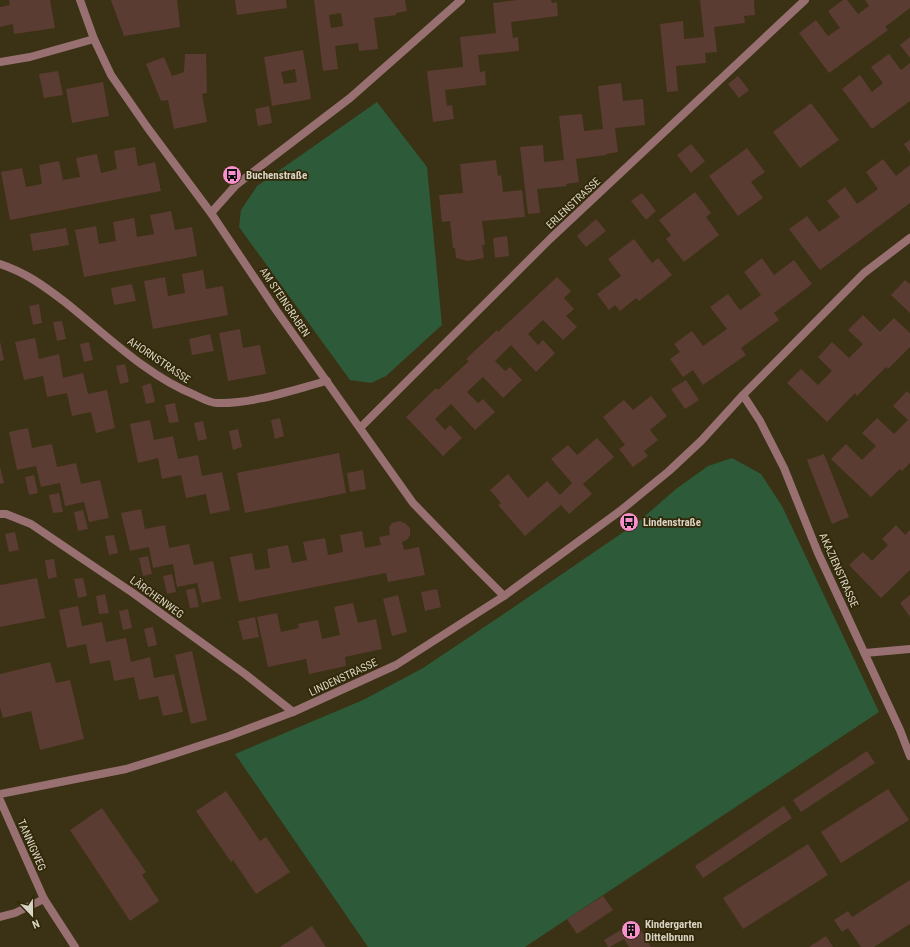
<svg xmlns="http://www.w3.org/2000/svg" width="910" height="947" viewBox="0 0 910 947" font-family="'Roboto Condensed',sans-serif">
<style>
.green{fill:#2d5a38}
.building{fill:#5b3c32;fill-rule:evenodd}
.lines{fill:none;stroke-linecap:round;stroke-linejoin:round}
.minor{stroke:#987072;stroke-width:8}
.labels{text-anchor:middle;stroke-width:3.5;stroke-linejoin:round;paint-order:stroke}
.poi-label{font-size:11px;font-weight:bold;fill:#d9d4c3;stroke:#312709;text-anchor:start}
.street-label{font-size:11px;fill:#d9d4c3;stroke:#312709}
</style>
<rect width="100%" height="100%" fill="#3b3114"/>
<!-- green -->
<g class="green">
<path d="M377 102 427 167 442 325 386 376 371 383 350 380 239 227 241 210 257 186Z"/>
<path d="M732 458 761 474 782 506 879 712 525 947H368L235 754 363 700 423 668 511 609 638 522 676 489 708 466Z"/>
</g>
<!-- building -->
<g class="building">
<path d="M9 0H50L55 28 14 34 13 24 0 27V7L10 5Z"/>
<path d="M111 0H177L180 27 124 36Z"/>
<path d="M235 0H286L287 8 237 15Z"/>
<path d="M314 0H405L407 11 396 13V15L374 18 378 49 359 51 358 43 335 46 338 69 323 71ZM341 13 343 26 331 28 329 15Z"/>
<path d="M517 0H551L552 3 557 2 558 16 511 22 513 38 518 37 519 51 478 55 480 72 485 71 486 85 445 90 447 106 452 105 454 119 433 122 427 71 463 67 460 37 496 33 493 3Z"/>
<path d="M700 0H754L755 15 744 16 745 23 714 27 717 52 705 53 706 63 676 66 678 91 667 92 660 24 683 21 684 39 704 37Z"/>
<path d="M843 0H847L858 14 869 6 865 0H910V8L885 27 888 30 829 73 799 33 816 20 828 36 840 28 828 11Z"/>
<path d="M910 37V58L900 45Z"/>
<path d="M303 50 311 99 272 106 264 57ZM295 69 297 82 284 84 281 72Z"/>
<path d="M185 54H206L207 93 202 94 207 122 174 129 168 100 161 101 146 64 164 57 172 76 184 72Z"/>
<path d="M889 54 901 70 910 63V101L872 129 842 89 860 75 872 92 883 83 871 67Z"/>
<path d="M58 71 63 95 44 98 39 74Z"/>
<path d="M738 76 749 90 739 98 728 84Z"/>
<path d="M103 82 109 116 72 123 66 89Z"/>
<path d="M621 83 623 101 643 99 645 125 615 128 618 152 606 154V155L576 159 579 182 566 184 567 186 537 189 540 213 528 214 520 147 543 145 544 162 564 160 559 116 582 114 584 131 603 129 598 86Z"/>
<path d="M811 103 839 140 800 168 773 132Z"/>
<path d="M269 106 272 123 258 126 255 109Z"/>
<path d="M910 140V153L904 144Z"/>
<path d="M691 144 705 161 691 173 677 155Z"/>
<path d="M135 147 138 166 155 162 161 191 10 220 1 172 22 168 26 187 42 184 39 165 59 161 63 180 80 177 76 158 97 154 101 173 117 169 114 151Z"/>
<path d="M747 148 765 172 751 182 763 198 738 216 709 176Z"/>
<path d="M883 159 896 176 910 165V203L820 270 789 229 807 216 819 232 840 217 827 201 845 187 857 204 878 189 866 172Z"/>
<path d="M496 160 498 176 501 175 503 192 522 190 525 217 482 221 485 245H482L484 258 468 261 456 258 455 248H453L450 221 442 222 439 195 463 193 460 164Z"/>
<path d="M695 192 711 213 706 217 719 235 684 262 666 239 671 235 659 220Z"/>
<path d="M642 193 656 211 646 220 631 201Z"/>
<path d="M171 211 175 230 192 227 197 256 84 277 75 230 96 226 99 244 116 241 113 222 134 218 137 237 154 234 150 215Z"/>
<path d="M596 219 606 231 586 247 577 236Z"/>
<path d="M66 228 69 245 33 251 30 234Z"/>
<path d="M507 236 509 256 495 258 493 238Z"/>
<path d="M634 239 652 263 658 258 672 275 639 301 636 298 620 311 615 305 609 310 597 294 621 276 608 259Z"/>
<path d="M762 258 774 275 794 260 812 284 774 313 779 320 741 348 746 355 703 385 693 370 683 377 670 359 680 352 674 344 692 331 703 346 727 329 710 307 728 294 740 310 761 295 744 272Z"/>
<path d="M203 270 206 289 223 286 228 315 153 329 144 281 165 277 168 296 185 293 182 274Z"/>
<path d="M557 277 571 291 564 298 574 309 566 316 577 327 563 340 543 320 528 334 538 345 543 340 555 353 536 372 511 345 495 361 505 371 510 367 522 380 503 398 483 377 467 392 478 403 483 399 495 412 475 430 451 404 435 419 445 430 450 425 462 438 443 456 406 417 436 388 438 390 469 361 466 359 497 330 498 332Z"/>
<path d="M905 280 910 284V313L891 295Z"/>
<path d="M132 284 136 301 114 305 111 288Z"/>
<path d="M39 304 42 323 33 325 29 306Z"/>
<path d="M863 315 880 332 894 318 910 333V347L888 369 886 367 857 396 855 393 827 422 787 383 801 369 818 385 832 371 818 357 832 342 849 358 863 344 848 330Z"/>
<path d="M62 321 66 339 57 341 53 322Z"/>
<path d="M240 329 243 348 260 345 266 374 228 381 219 333Z"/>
<path d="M210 334 214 351 192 355 189 339Z"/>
<path d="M35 338 39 359 59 354 63 378 83 373 88 394 107 390 115 428 96 433 91 412 72 416 67 393 47 397 43 376 24 380 15 342Z"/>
<path d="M0 341 4 360 0 361Z"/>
<path d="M89 342 93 360 84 362 80 344Z"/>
<path d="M125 364 129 382 120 384 116 366Z"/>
<path d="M686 380 699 400 685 409 671 389Z"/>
<path d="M151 383 155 402 146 404 142 386Z"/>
<path d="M907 391 910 394V463L902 471 900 469 871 497 831 459 846 444 862 460 876 446 862 433 877 418 894 434 908 420 893 406Z"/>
<path d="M651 396 667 416 650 430 658 440 644 451 648 456 633 467 619 449 625 445 603 417 624 400 633 410Z"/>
<path d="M175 403 179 422 169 423 165 405Z"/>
<path d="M280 418 284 436 275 439 271 420Z"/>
<path d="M150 420 154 440 173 436 178 459 198 455 202 476 222 472 230 510 210 514 206 494 186 498 181 475 162 479 158 458 138 463 130 424Z"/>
<path d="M203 421 207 439 198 441 194 423Z"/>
<path d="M28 428 32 448 52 444 57 467 76 463 81 484 100 480 109 518 89 522 84 502 65 506 60 483 41 487 36 466 17 470 9 432Z"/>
<path d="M238 429 242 447 233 450 229 431Z"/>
<path d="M597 438 614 457 583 484 592 494 569 514 561 505 525 536 498 505 501 503 490 490 508 474 528 498 547 481 560 495 572 483 551 459 568 445 577 455Z"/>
<path d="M339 453 346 493 245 513 237 473Z"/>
<path d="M824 454 849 517 832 524 807 460Z"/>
<path d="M0 467 4 483 0 484Z"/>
<path d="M363 470 366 489 350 492 347 473Z"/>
<path d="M34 475 38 493 29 495 25 477Z"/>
<path d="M59 493 63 512 53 513 49 495Z"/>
<path d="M141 509 145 529 165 525 169 548 189 544 194 565 213 561 221 599 202 603 197 583 177 587 173 564 153 568 149 547 130 551 121 513Z"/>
<path d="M83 510 88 529 78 531 74 512Z"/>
<path d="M399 521 405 523 410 528V535L408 539 402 542 404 550 419 547 425 575 388 582 386 573 239 602 230 557 252 553 255 570 270 568 267 549 288 545 292 563 307 560 303 542 325 538 328 555 343 552 340 535 362 531 365 548 381 545 379 537 390 535 389 527 392 523Z"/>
<path d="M896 525 905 535 910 530V570L881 598 849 565 863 552 872 561 888 545 882 539Z"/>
<path d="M15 532 19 550 9 552 5 534Z"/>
<path d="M114 535 118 553 109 555 105 536Z"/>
<path d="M148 556 152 574 143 576 139 558Z"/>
<path d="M54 559 57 577 48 579 45 560Z"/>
<path d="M172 574 176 592 167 594 163 576Z"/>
<path d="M37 578 45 618 0 627V585Z"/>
<path d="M83 578 87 596 78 598 74 579Z"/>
<path d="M195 588 199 607 190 608 186 590Z"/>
<path d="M437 589 441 607 425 611 421 592Z"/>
<path d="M105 594 109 613 99 614 96 596Z"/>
<path d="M398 595 407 632 392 636 383 599Z"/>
<path d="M910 595V617L900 603Z"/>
<path d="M353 603 358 623 376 619 382 649 345 657 346 666 309 674 306 659 268 667 257 617 277 613 281 632 299 628 298 624 318 620 322 639 340 635 334 607Z"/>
<path d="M78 606 82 626 102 622 106 642 126 638 131 662 150 657 154 678 174 674 183 712 163 716 158 696 139 700 134 677 114 681 110 660 90 664 86 644 67 648 59 610Z"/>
<path d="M128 609 132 628 123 630 119 611Z"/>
<path d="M255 617 259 637 243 640 238 621Z"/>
<path d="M153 627 157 645 148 647 144 629Z"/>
<path d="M192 651 207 720 191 724 175 655Z"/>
<path d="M50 662 56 683 70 680 84 739 40 750 31 711 3 718 0 707V674Z"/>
<path d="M867 751 875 763 801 812 793 800Z"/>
<path d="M888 789 909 820 841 863 821 832Z"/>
<path d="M226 791 260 841 266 837 290 872 256 894 233 860 231 862 196 811Z"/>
<path d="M784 806 792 818 703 878 695 866Z"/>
<path d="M102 808 146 872 142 875 159 901 130 921 70 830Z"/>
<path d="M808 844 828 875 743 929 723 898Z"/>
<path d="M910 880V924L874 947H861L848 928 842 932 834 920 848 911 852 917Z"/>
<path d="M603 896 613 910 577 934 567 919Z"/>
<path d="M636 921 651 947H629L624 939 610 947H608L604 940Z"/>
<path d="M312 926 326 947H280Z"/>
<path d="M826 936 833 947H809Z"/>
</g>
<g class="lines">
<!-- minor -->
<g class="minor">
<path d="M80 0 94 39 111 75 147 127 211 213 276 310 413 503 474 566 504 596"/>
<path d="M0 62 30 57 94 39"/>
<path d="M211 213 236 185 350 98 461 0"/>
<path d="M0 264C25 272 44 286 65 302 104 333 148 377 195 395 201 398 210 403 217 403 253 404 292 390 327 381"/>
<path d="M743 395 760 421 784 468 818 553 900 730 910 756"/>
<path d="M360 428 550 239 805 0"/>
<path d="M0 514H6L31 524 133 593 245 674 293 712"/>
<path d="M865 653 910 649"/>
<path d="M0 794 126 769 168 756 229 736 293 712 396 665 504 596 620 511 669 471 701 441 743 395 864 273 910 238"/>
<path d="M0 800 44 899 75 947"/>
<path d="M0 917 15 913 44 899"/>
</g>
</g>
<!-- icons -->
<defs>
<symbol id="bus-disc" viewBox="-11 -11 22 22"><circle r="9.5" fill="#f890cc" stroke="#312709"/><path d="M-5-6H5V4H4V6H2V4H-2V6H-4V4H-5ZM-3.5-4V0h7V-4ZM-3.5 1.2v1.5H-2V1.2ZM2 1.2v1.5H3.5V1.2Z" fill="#111"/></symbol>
<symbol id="building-disc" viewBox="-11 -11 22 22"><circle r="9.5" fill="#f890cc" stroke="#312709"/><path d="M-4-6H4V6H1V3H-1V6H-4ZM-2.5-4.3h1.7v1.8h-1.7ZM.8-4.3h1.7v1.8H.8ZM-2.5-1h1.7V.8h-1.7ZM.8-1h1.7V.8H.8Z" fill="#111"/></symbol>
</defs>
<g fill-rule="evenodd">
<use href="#bus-disc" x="221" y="164" width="22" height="22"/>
<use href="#bus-disc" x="618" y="511" width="22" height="22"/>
<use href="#building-disc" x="620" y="919" width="22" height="22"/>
</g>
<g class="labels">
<!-- poi labels -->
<g class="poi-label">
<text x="246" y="179">Buchenstraße</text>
<text x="643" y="526">Lindenstraße</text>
<text x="645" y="928">Kindergarten<tspan x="645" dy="13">Dittelbrunn</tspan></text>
</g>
<!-- street labels -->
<g class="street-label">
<text transform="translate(573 203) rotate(-43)" y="4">ERLENSTRASSE</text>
<text transform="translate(285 302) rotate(56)" y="4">AM STEINGRABEN</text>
<text transform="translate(159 360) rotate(34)" y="4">AHORNSTRASSE</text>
<text transform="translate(839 570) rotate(66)" y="4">AKAZIENSTRASSE</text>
<text transform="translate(157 597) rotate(36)" y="4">LÄRCHENWEG</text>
<text transform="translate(343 677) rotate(-25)" y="4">LINDENSTRASSE</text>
<text transform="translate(32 845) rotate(66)" y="4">TANNIGWEG</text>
</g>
</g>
<!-- north arrow -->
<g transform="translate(32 915) rotate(158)" stroke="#312709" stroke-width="3" paint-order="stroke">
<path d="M0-3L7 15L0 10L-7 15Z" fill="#d9d4c3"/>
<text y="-6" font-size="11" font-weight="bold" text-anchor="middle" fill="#d9d4c3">N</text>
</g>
</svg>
